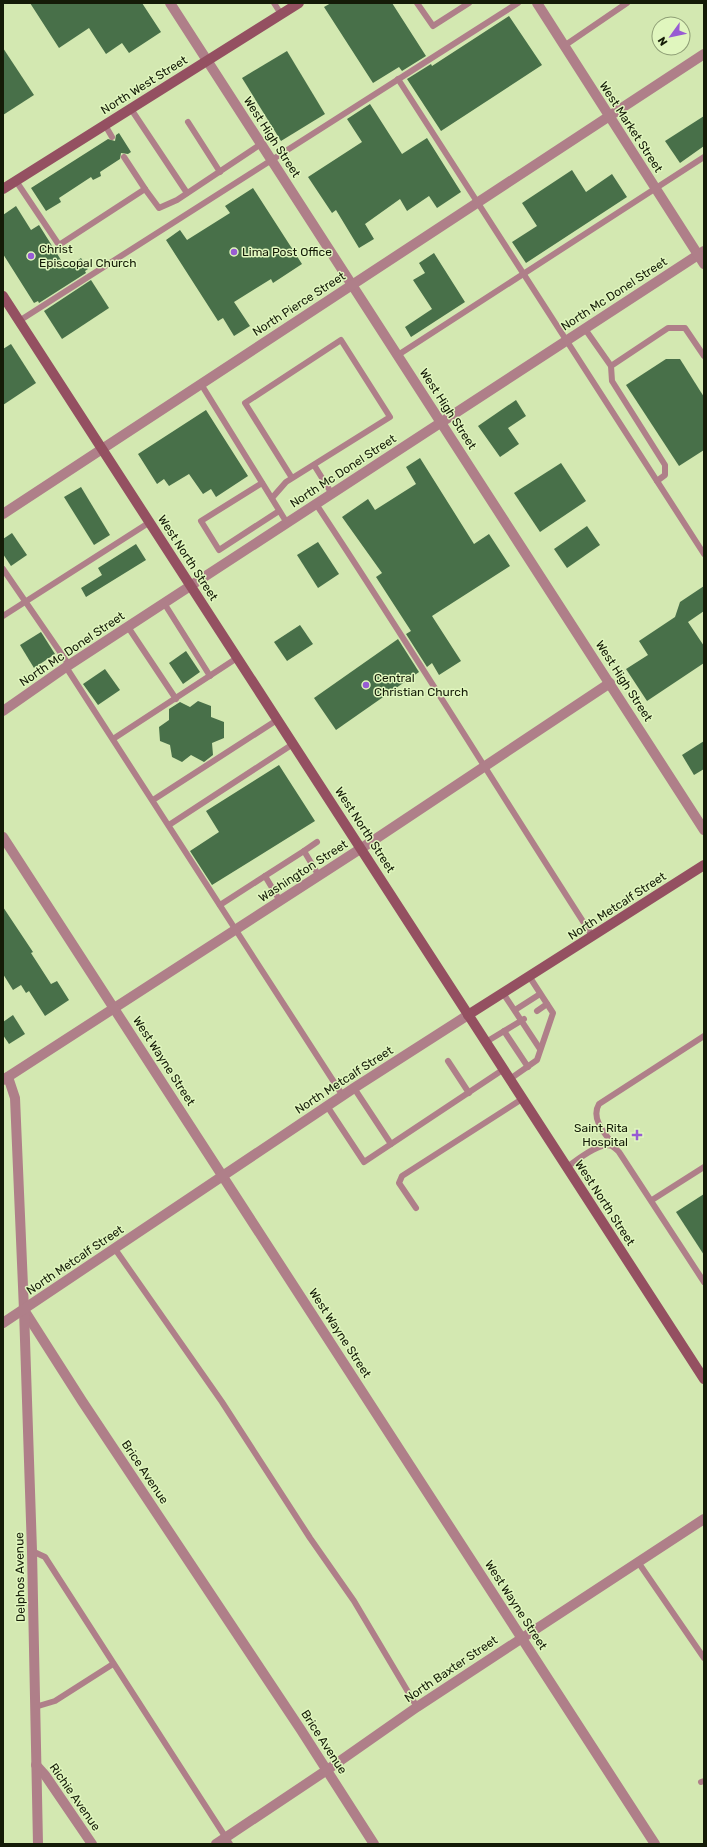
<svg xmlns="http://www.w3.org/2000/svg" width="707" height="1847" viewBox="0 0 707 1847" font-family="Rubik,sans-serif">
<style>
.building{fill:#487049}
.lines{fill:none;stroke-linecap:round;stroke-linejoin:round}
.service{stroke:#af7f89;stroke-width:6}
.minor{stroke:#af7f89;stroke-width:10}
.tertiary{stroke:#af7f89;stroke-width:10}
.secondary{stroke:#945061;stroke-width:10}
.poi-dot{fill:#985cd3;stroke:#e0f6be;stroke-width:1.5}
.labels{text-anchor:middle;stroke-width:3;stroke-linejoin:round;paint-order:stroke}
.street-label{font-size:12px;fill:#141b07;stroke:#e0f6be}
.poi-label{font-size:12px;fill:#141b07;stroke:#e0f6be;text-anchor:start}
</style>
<rect width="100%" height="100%" fill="#d3e8b1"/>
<!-- building -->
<g class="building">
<path d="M30 3H142L161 32 129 53 122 43 106 54 89 28 59 48Z"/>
<path d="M331 3H392L426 56 402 71 399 67 373 83 324 7Z"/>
<path d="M509 16 542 65 441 131 407 79 431 64 432 66Z"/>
<path d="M3 48 34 95 3 115Z"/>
<path d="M287 51 325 114 281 141 242 78Z"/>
<path d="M370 104 402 154 427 138 461 192 437 208 429 196 407 211 400 199 365 224 374 239 359 248 336 210 332 213 308 177 362 142 347 119Z"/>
<path d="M704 116V146L680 163 665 141Z"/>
<path d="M119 133 131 152 128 154 121 153 120 159 100 172 101 176 93 180 91 177 59 198 61 202 46 211 31 188 108 139 115 141 116 135Z"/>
<path d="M572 170 586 192 612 174 627 197 526 263 512 242 537 226 522 203Z"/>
<path d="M253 188 302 264 273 283 271 279 234 302 250 326 234 336 223 318 218 321 166 240 180 230 187 240 230 213 225 206Z"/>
<path d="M16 206 31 230 39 225 66 268 81 258 88 269 85 271 86 273 39 303 38 301 34 303 3 254V215Z"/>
<path d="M434 253 465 302 411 337 405 327 432 309 413 280 425 273 419 263Z"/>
<path d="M91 280 109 308 62 339 44 311Z"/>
<path d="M11 344 36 383 3 405V349Z"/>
<path d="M666 359H680L704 397V450L679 466 626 385Z"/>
<path d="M516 400 526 416 508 428 519 444 500 457 478 426Z"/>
<path d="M206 410 248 476 216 497 211 489 203 494 189 474 169 486 164 479 157 484 138 454Z"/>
<path d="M420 458 474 544 489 534 510 566 432 616 461 661 439 675 432 663 427 667 406 634 411 631 376 577 382 573 342 517 368 499 375 510 416 484 406 467Z"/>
<path d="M561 463 586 501 540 532 514 493Z"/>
<path d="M81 487 110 535 94 545 64 497Z"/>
<path d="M587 526 600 545 567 568 554 549Z"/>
<path d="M12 533 27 555 11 566 3 554V539Z"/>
<path d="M318 542 339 574 318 588 297 555Z"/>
<path d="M136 544 146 560 86 597 81 588 102 575 98 568Z"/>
<path d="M704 586V611L688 622 704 646V663L647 701 626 669 648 655 639 641 675 617 680 602Z"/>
<path d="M300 625 313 644 287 661 274 642Z"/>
<path d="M41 632 55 654 34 668 20 645Z"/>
<path d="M398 639 419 672 336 730 314 698Z"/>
<path d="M186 651 200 672 183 684 169 663Z"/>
<path d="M105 669 120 690 98 705 83 684Z"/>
<path d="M198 701 211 706V717L224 722V738L212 743 213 755 204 762 191 755 182 762 172 757 170 745 160 741 159 727 169 720V709L180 702 190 707Z"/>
<path d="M704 741V769L694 775 682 755Z"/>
<path d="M279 765 315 821 212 885 190 851 219 832 206 811Z"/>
<path d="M3 907 33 952 31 953 51 984 57 981 69 1000 45 1016 29 991 26 993 21 985 13 990 3 974Z"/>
<path d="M13 1015 25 1034 9 1044 3 1035V1022Z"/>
<path d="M704 1194V1255L676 1212Z"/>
</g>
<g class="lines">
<!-- service -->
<g class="service">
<path d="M274 3 281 14"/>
<path d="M417 3 433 26 469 3"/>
<path d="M564 46 627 3"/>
<path d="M398 79 704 554"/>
<path d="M131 109 187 193"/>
<path d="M188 122 220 172"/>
<path d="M105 125 112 137"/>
<path d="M124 157 145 189"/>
<path d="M16 181 59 245 145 189 159 208 177 200 261 144"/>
<path d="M19 321 518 3"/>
<path d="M585 329 611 366"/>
<path d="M398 355 704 157"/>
<path d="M201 384 287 523"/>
<path d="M314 465 332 494"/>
<path d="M657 481 665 475V465L612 381 611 366 668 328H685L704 356"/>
<path d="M262 483 201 521 219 550 279 511"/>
<path d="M272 498 286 482 390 417 341 340 245 403 292 478"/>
<path d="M316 504C411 647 500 793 593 937"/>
<path d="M3 569 69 665"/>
<path d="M164 603 210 676"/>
<path d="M3 616 150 522"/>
<path d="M128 627 176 699"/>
<path d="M66 667 343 1096"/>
<path d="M113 739 237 658"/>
<path d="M153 800 277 720"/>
<path d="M169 825 293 744"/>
<path d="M304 851 317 842"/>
<path d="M280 901 265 876 304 851 319 876"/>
<path d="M220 905 265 876"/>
<path d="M503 993 540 1049"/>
<path d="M515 1010 540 994"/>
<path d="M537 1011 547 1004"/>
<path d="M504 1031 528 1067"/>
<path d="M486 1042 524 1019"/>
<path d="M448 1061 469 1093"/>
<path d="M510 1079 537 1060 553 1013 529 976"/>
<path d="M354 1088 391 1144"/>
<path d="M327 1106 364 1162 504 1069"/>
<path d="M615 1147C606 1135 590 1119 599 1104L704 1036"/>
<path d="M567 1167C576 1161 600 1141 612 1146 614 1147 617 1150 619 1152L704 1282"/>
<path d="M652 1200 704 1167"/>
<path d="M416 1208 399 1183 402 1176 522 1099"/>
<path d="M115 1249 222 1402 310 1538 354 1601 417 1707"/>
<path d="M32 1551 45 1557 230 1844"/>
<path d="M638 1562 704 1658"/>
<path d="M35 1707 55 1701 113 1664"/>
<path d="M701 1782 704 1781"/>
</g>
<!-- minor -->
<g class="minor">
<path d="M170 3 704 830"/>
<path d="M3 514 704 54"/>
<path d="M3 711 66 667 704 251"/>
<path d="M8 1077 15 1098 24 1310 82 1401 301 1730 374 1844"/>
<path d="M3 1080 374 840 610 683"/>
<path d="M36 1765 45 1775 92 1844"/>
<path d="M216 1844 327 1770 417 1707 704 1519"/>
</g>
<!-- tertiary -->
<g class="tertiary">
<path d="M537 3 704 264"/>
<path d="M3 837 655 1844"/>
<path d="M24 1310 32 1551 38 1844"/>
<path d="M3 1323 354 1088 468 1015"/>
</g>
<!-- secondary -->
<g class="secondary">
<path d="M3 189 299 3"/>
<path d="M3 296 704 1379"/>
<path d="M468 1015 704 865"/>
</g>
</g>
<!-- markers -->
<g class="poi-dot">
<circle cx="234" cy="252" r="4"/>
<circle cx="31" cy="256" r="4"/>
<circle cx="366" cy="685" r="4"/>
<path d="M635 1129h4v4h4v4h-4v4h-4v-4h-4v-4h4z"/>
</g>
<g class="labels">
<!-- street labels -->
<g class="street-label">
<text transform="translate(144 85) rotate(-32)" y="4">North West Street</text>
<text transform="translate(631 127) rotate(57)" y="4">West Market Street</text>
<text transform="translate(272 137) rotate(57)" y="4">West High Street</text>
<text transform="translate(614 294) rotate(-33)" y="4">North Mc Donel Street</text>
<text transform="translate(299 304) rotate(-33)" y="4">North Pierce Street</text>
<text transform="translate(448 409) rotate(57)" y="4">West High Street</text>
<text transform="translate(343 471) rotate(-33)" y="4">North Mc Donel Street</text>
<text transform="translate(188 558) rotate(57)" y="4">West North Street</text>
<text transform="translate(72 649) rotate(-34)" y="4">North Mc Donel Street</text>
<text transform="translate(624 681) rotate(57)" y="4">West High Street</text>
<text transform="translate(365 830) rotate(57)" y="4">West North Street</text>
<text transform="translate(303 871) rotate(-33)" y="4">Washington Street</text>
<text transform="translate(617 906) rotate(-33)" y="4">North Metcalf Street</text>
<text transform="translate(164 1061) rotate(57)" y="4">West Wayne Street</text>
<text transform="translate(344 1080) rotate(-33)" y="4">North Metcalf Street</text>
<text transform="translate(605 1203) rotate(57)" y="4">West North Street</text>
<text transform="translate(75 1260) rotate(-34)" y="4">North Metcalf Street</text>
<text transform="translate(340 1333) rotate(57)" y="4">West Wayne Street</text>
<text transform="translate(145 1472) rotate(56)" y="4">Brice Avenue</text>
<text transform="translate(20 1577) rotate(-91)" y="4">Delphos Avenue</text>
<text transform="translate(516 1605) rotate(57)" y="4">West Wayne Street</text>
<text transform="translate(451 1669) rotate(-34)" y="4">North Baxter Street</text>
<text transform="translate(324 1742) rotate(57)" y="4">Brice Avenue</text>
<text transform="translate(75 1797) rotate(55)" y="4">Richie Avenue</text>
</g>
<!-- poi labels -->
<g class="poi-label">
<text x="39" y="253">Christ<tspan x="39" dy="14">Episcopal Church</tspan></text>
<text x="242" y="256">Lima Post Office</text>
<text x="374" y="682">Central<tspan x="374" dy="14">Christian Church</tspan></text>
<text x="628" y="1132" text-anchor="end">Saint Rita<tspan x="628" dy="14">Hospital</tspan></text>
</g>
</g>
<!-- border -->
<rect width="707" height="1847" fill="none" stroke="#141b07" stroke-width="8"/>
<!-- north arrow -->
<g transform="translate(671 36) rotate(237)"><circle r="19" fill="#e0f6be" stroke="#8e9e75"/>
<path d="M0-3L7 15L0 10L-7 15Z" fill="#985cd3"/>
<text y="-6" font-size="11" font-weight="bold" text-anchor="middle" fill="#141b07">N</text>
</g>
</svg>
